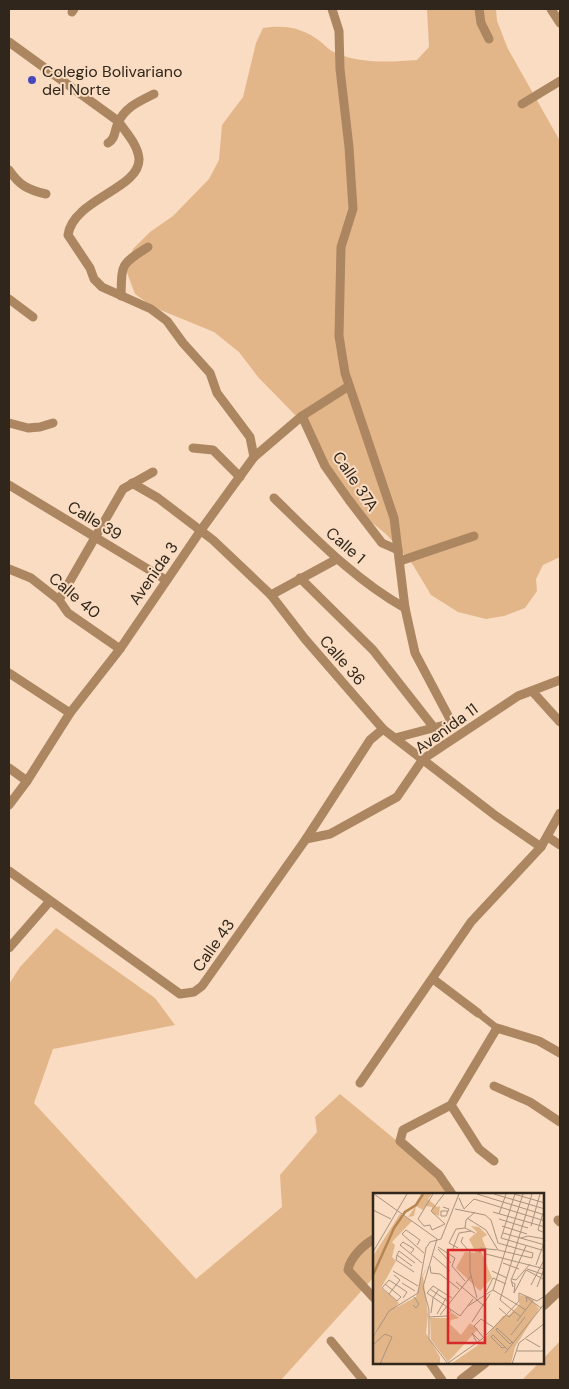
<svg xmlns="http://www.w3.org/2000/svg" width="569" height="1389" viewBox="0 0 569 1389" font-family="'DM Sans',sans-serif">
<style>
.green{fill:#e3b68a}
.lines{fill:none;stroke-linecap:round;stroke-linejoin:round}
.pedestrian{stroke:#ab8661;stroke-width:7}
.minor{stroke:#ab8661;stroke-width:9}
.tertiary{stroke:#ab8661;stroke-width:11}
.poi-dot{fill:#4748be;stroke:#f9dcc1;stroke-width:2}
.labels{text-anchor:middle;stroke-width:4;stroke-linejoin:round;paint-order:stroke}
.poi-label{font-size:16px;fill:#30261b;stroke:#f9dcc1;text-anchor:start}
.street-label{font-size:16px;fill:#30261b;stroke:#f9dcc1}
.inset-river{fill:none;stroke:#b78550;stroke-width:2.5}
.inset-road{fill:none;stroke:#a9937f;stroke-width:1}
.view{fill:#d62828;fill-opacity:0.15;stroke:#d62828;stroke-width:2.5}
.inset-edge{fill:none;stroke:#30261b;stroke-width:2.5}
</style>
<rect width="100%" height="100%" fill="#f9dcc1"/>
<!-- green -->
<g class="green">
<path d="M427 9H496L497 21 508 49 560 141V557L543 565 536 579 537 591 525 608 504 616 486 619 458 612 431 595 413 565 387 535 364 516 352 501 300 420 258 377 239 352 214 332 153 307 135 294 126 270 133 249 150 232 173 216 209 179 219 160 222 125 243 97 256 43 263 28C286 25 301 27 321 42 326 46 330 51 336 53 362 64 390 62 417 60L429 47Z"/>
<path d="M56 928 155 998 175 1025 53 1049 34 1103 196 1279 282 1207 280 1175 317 1132 315 1117 340 1094 454 1188 449 1194H374V1277L281 1380H9V984L20 967Z"/>
<path d="M560 1341V1380H522L539 1363H543V1359Z"/>
</g>
<g class="lines">
<!-- pedestrian -->
<path class="pedestrian" d="M478 1013 497 1028"/>
<!-- minor -->
<g class="minor">
<path d="M332 9 339 31 340 69 349 147 353 209 341 247 339 336 345 373 394 518 405 608 415 653 452 723 395 738"/>
<path d="M479 9 481 23 489 39"/>
<path d="M551 9 560 23"/>
<path d="M72 12 74 9"/>
<path d="M9 42 118 121C126 132 138 145 139 159 140 189 73 199 68 235L90 268 94 279 102 287 151 309 167 321 183 343 210 373 217 393 250 437 254 457"/>
<path d="M522 104 560 81"/>
<path d="M108 143C116 138 114 131 118 123 125 107 140 101 154 94"/>
<path d="M9 170C19 185 28 190 46 194"/>
<path d="M121 296C122 263 120 265 148 247"/>
<path d="M9 299 33 317"/>
<path d="M302 416 325 466 349 500 382 543 398 550"/>
<path d="M9 423 28 428 40 427 53 423"/>
<path d="M193 448 213 450 240 477"/>
<path d="M132 483 158 498 213 540 271 595 305 639 383 729 496 816 541 847"/>
<path d="M9 485 166 580"/>
<path d="M274 498C315 538 355 580 405 608"/>
<path d="M400 561 474 536"/>
<path d="M9 569 31 578 59 600 68 613 120 649"/>
<path d="M300 578 373 650 435 729"/>
<path d="M271 595 337 559"/>
<path d="M59 600 123 489 153 472"/>
<path d="M9 673 70 713"/>
<path d="M532 691 560 722"/>
<path d="M9 768 27 781"/>
<path d="M9 805 27 781 70 713 120 649 201 530 254 457 302 416 349 386"/>
<path d="M548 837 560 845"/>
<path d="M306 839 330 834 397 797 423 759 518 696 560 680"/>
<path d="M9 871 180 994 194 992 202 986 306 839 370 740 383 729"/>
<path d="M9 948 50 901"/>
<path d="M433 979 478 1013"/>
<path d="M360 1083 471 922 541 847 560 813"/>
<path d="M494 1086 530 1102 560 1122"/>
<path d="M451 1105 479 1149 494 1161"/>
<path d="M452 1194 439 1175 400 1141 403 1130 451 1105 497 1028 539 1041 560 1053"/>
<path d="M558 1220 560 1222"/>
<path d="M374 1239C363 1245 350 1258 348 1270L374 1298"/>
<path d="M331 1341 363 1380"/>
<path d="M430 1363 442 1380"/>
</g>
<!-- tertiary -->
<g class="tertiary">
<path d="M543 1305 560 1289"/>
<path d="M462 1380 484 1363"/>
</g>
</g>
<!-- markers -->
<circle class="poi-dot" cx="32" cy="80" r="5"/>
<g class="labels">
<!-- poi labels -->
<g class="poi-label">
<text x="42" y="77">Colegio Bolivariano<tspan x="42" dy="18">del Norte</tspan></text>
</g>
<!-- street labels -->
<g class="street-label">
<text transform="translate(356 481) rotate(56)" y="6">Calle 37A</text>
<text transform="translate(95 520) rotate(31)" y="6">Calle 39</text>
<text transform="translate(346 545) rotate(41)" y="6">Calle 1</text>
<text transform="translate(153 573) rotate(-55)" y="6">Avenida 3</text>
<text transform="translate(75 595) rotate(40)" y="6">Calle 40</text>
<text transform="translate(343 660) rotate(49)" y="6">Calle 36</text>
<text transform="translate(446 728) rotate(-36)" y="6">Avenida 11</text>
<text transform="translate(213 945) rotate(-55)" y="6">Calle 43</text>
</g>
</g>
<!-- overview -->
<g transform="translate(373 1193)">
<rect width="171" height="171" fill="#f9dcc1"/>
<path d="M51 1H59L55 6 64 14 67 13 66 23 59 20V14L53 13 50 17 43 13 41 23 35 24ZM27 21 39 28 19 49 22 52 19 64 23 68 8 95 26 110 0 142V63ZM98 33 106 34 114 42 109 45 113 55 108 58 119 85 107 98 83 75 92 59 103 60 96 46 104 39ZM55 72 50 83 55 122 53 140 67 164V171H0V145L15 119 43 104 48 85ZM147 102 157 104 166 116 142 154 138 171H78L108 150 130 123 136 122 146 112ZM78 119 86 125 78 127 77 131 88 142 97 130 105 136 75 169 58 147 57 125H74Z" fill="#e3b68a"/>
<path class="inset-river" d="M0 82 21 35 32 19 43 12 50 1"/>
<path class="inset-road" d="M1 1 64 46 50 94 56 117V146L75 171M104 1 172 22M121 1 172 16M141 1 172 10M142 1 128 45 172 58M86 5 91 16 101 6 172 28M70 14 76 16 75 18 73 23H68V18H75M82 16 112 22 118 27 125 50 160 60 159 65 125 57 113 37 94 25M0 17 18 26M58 18 71 1M58 18 72 31M120 19 172 34M170 20 165 37 172 40M126 21 133 1M126 26 155 35M51 33 45 26 60 1M51 33 57 32 59 37 72 31M129 33 154 41M158 33 167 1M92 35 93 27 102 19M130 40 172 52M90 44 88 49 97 59V79L104 105M148 45 155 43 172 46M44 52 47 47 33 37 29 41 51 60M65 54 82 65M85 55 76 50 83 36 92 35 102 40M65 56 78 70M79 58 86 40 98 38M0 59 34 1M38 60 41 56 30 49 27 52 49 70M107 60V55L124 57M113 61 172 76M24 62 39 73M60 63 77 78M82 65 79 73 92 88M130 70 146 76M163 72 172 47M57 73 58 80 67 81 86 96M154 76 172 82M20 78 45 93M119 78 134 85M41 79 23 67 24 62 26 58 42 70M139 86 143 87 157 71M83 89 111 113M139 89 142 91 141 100 153 77 172 87M29 90 42 98M12 91 28 104M158 92 170 69M140 94 138 87 153 53M164 94 171 76M57 96 76 109M120 97 153 117M113 99 120 85 133 91M16 101 27 87 21 82M28 104 24 108 9 95 16 87 34 99 30 105M79 105 60 93 54 100 87 123 100 106M154 109 153 104 168 115M40 112 43 115 46 111 41 104M95 113 120 97 150 1M126 115 136 124 141 119M58 120 60 105 66 96M64 121 73 105M67 122 98 83M56 124 74 123 78 117M148 124 127 107 159 1M144 128 161 106M99 129 117 101M138 142 152 124M0 144 16 118 45 100 53 55 57 49 68 46 86 1M110 144 101 133 108 126 120 134M153 146 167 154M104 150 99 140 107 148M140 150 139 149 124 135 123 137 137 151 139 149 141 150M0 152 12 141 19 144 7 171M132 154 129 155 118 144 120 142 135 157M144 158H172M132 160 172 110M75 170 109 146 135 120 146 108V100L164 108 172 103M139 171 146 150 172 130"/>
<path class="view" d="M75 57H112V150H75Z"/>
<rect width="171" height="171" class="inset-edge"/>
</g>
<!-- border -->
<rect width="569" height="1389" fill="none" stroke="#30261b" stroke-width="20"/>
</svg>
